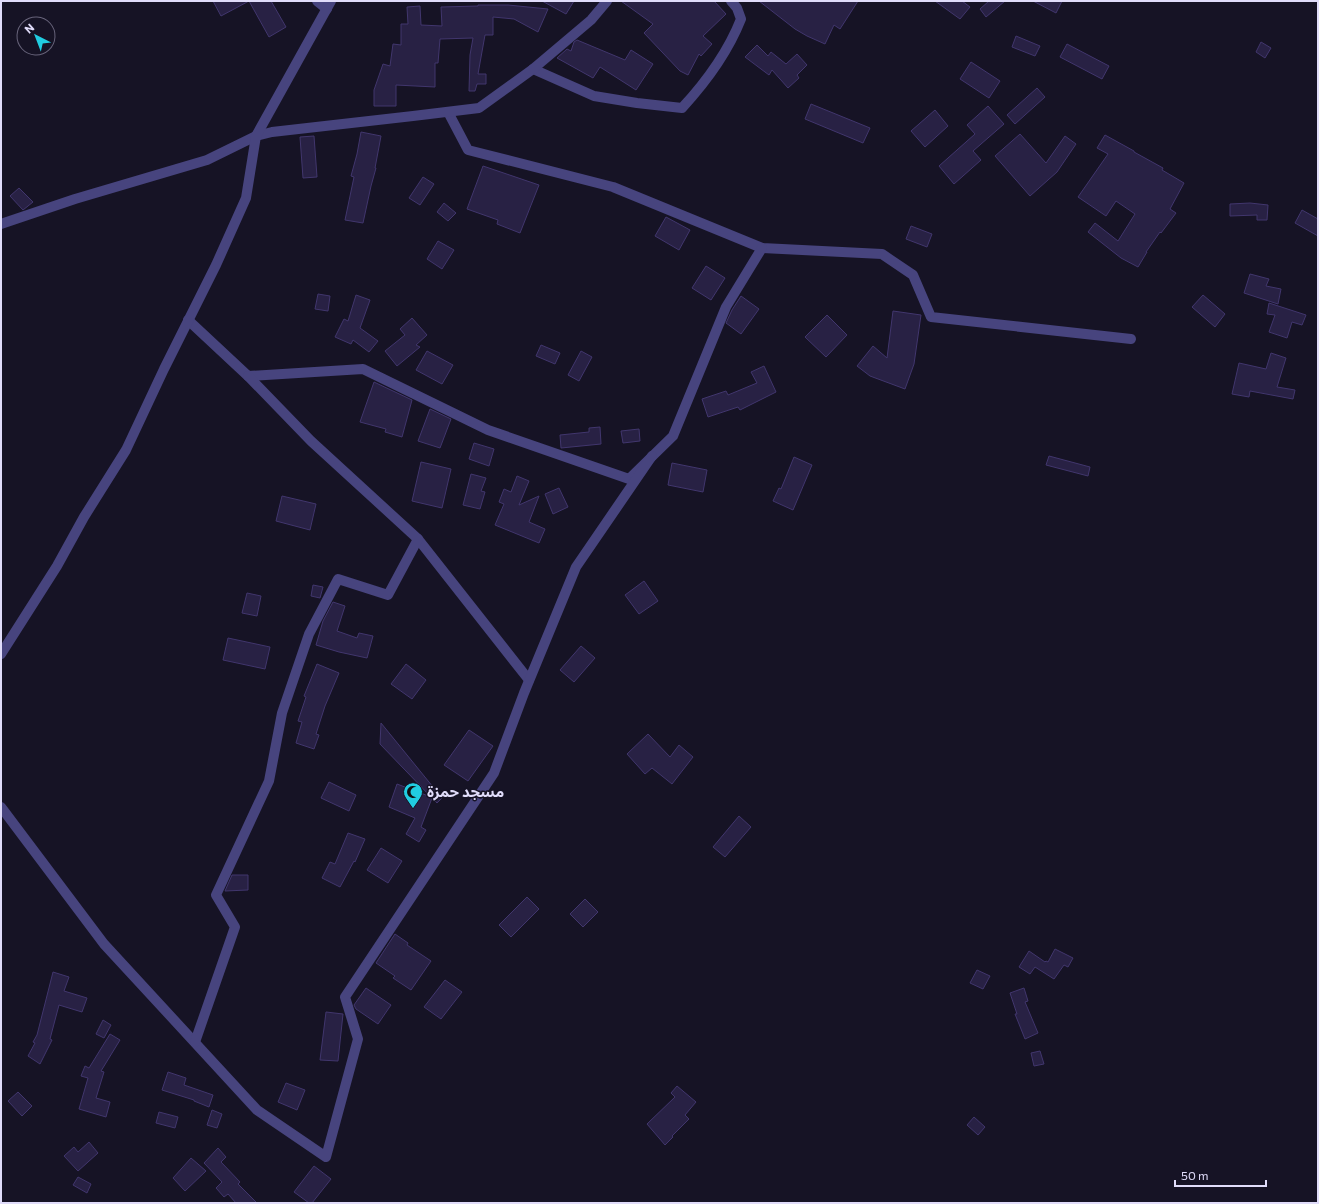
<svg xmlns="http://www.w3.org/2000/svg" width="1319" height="1204" viewBox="0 0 1319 1204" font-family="Commissioner,'Noto Sans Arabic',sans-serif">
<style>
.building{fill:#282144;stroke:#41366d}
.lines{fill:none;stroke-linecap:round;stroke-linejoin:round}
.minor{stroke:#47447e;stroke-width:10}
.labels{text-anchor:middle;stroke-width:3;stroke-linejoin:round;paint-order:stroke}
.poi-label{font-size:15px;font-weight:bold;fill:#e0dcfa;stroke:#161325;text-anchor:start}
</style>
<rect width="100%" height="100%" fill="#161325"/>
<!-- building -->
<g class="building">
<path d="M213 1H271L286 27 269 37 249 1 221 16Z"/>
<path d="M542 1H574L566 14Z"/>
<path d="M621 1H714L726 14 703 36 712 44 701 56 699 54 688 75 680 71 644 33 653 24Z"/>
<path d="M759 1H858L840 29 834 25 825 44 807 36 795 29Z"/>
<path d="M935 1H962L970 7 960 19Z"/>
<path d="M989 1H1005L986 17 980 9Z"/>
<path d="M1033 1H1062L1056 13Z"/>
<path d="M478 5H508L548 9 538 32 514 19 493 17V35H485L478 74H486V84H477L475 91H469L470 55 473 38 440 39 438 63H435V87L396 85V106H374V90L383 64 390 66 393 44 401 45V24H408L407 7 420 6 421 25 442 26 441 7 478 6Z"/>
<path d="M1016 36 1040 46 1035 56 1012 47Z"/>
<path d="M577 40 625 60 631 50 653 64 636 90 600 67 593 78 557 58 567 49 571 51 574 42Z"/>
<path d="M1261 42 1271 48 1265 58 1256 52Z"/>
<path d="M1067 44 1109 66 1102 79 1060 57Z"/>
<path d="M757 45 768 56 771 52 786 64 797 54 807 65 797 75 799 78 788 88 772 70 769 75 745 57Z"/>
<path d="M971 62 1000 81 989 98 960 79Z"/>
<path d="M1037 88 1045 97 1015 124 1007 115Z"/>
<path d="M811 104 870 128 863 143 805 119Z"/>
<path d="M988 106 1004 124 973 151 981 160 954 184 939 166 975 134 967 125Z"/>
<path d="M935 110 948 126 925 147 911 131Z"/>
<path d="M361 132 381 136 375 168H376L371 186 363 223 345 220 354 177 351 176 357 154Z"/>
<path d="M1020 134 1046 163 1065 136 1076 144 1057 172 1030 196 995 156Z"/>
<path d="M1105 135 1134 151V152L1163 168 1162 170 1184 183 1170 209 1176 213 1161 233 1160 232 1146 252H1147L1138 267 1121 258 1088 232 1095 223 1118 241 1135 214 1116 201 1106 216 1078 197 1108 154 1097 148Z"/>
<path d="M314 136 317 177 303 178 300 137Z"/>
<path d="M483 166 539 185 520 233 497 224 498 220 467 209Z"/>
<path d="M423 177 434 184 420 205 409 198Z"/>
<path d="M19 188 33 202 23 210 10 196Z"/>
<path d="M444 203 456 213 448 221 437 212Z"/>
<path d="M1250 203 1268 205 1267 220H1257V215L1230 216V204Z"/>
<path d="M1302 210 1318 219V236L1295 223Z"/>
<path d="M666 217 690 230 679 250 655 236Z"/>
<path d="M911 226 932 234 927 247 906 239Z"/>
<path d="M438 241 454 250 442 269 427 259Z"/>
<path d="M706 266 725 278 711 300 692 288Z"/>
<path d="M1250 274 1269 279 1266 286 1281 289 1278 304 1244 293Z"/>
<path d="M318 294 330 296 328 311 315 309Z"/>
<path d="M356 295 370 300 360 328 378 341 369 352 353 340 351 344 335 337 344 319 348 321Z"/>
<path d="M1203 295 1225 314 1215 327 1192 307Z"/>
<path d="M741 296 759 309 741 334 726 323 732 310Z"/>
<path d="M1269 303 1306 315 1302 325 1292 322 1287 338 1269 332 1275 315 1267 314Z"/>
<path d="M893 311 921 315 914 364 905 389 870 376 857 366 873 346 887 358Z"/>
<path d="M827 315 847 335 826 357 805 337Z"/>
<path d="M412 318 427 335 416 345 420 347 397 366 385 351 405 335 400 329Z"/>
<path d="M541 345 560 353 555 364 536 356Z"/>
<path d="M427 351 453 365 442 384 416 370Z"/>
<path d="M581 351 592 357 579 381 568 375Z"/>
<path d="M1271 353 1286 358 1277 387 1295 390 1293 399 1250 391 1249 397 1232 394 1239 363 1266 369Z"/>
<path d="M764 366 776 392 740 410 738 407 708 417 702 399 726 391 728 395 757 383 751 372Z"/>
<path d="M374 382 412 400 402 437 385 432 386 429 360 422Z"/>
<path d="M430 409 451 419 440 448 418 441Z"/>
<path d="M600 427 601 444 561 448 560 435 589 432V428Z"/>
<path d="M639 429 640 441 623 443 621 431Z"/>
<path d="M474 443 494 449 489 466 469 459Z"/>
<path d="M1049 456 1090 467 1088 476 1046 465Z"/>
<path d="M794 457 812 465 793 510 773 501 779 488 781 489Z"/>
<path d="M421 462 451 469 442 508 412 501Z"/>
<path d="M672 463 707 470 703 492 668 485Z"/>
<path d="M471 474 486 478 481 491 485 492 480 509 463 505Z"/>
<path d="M517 476 529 481 519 505 539 496 529 522 545 529 539 543 495 525 504 504 499 502 504 489 511 492Z"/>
<path d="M559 488 568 507 553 514 545 494Z"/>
<path d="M282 496 316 504 310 530 276 521Z"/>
<path d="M644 581 658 601 639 614 625 595Z"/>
<path d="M313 585 323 587 320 598 311 596Z"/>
<path d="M247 593 261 596 257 616 242 613Z"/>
<path d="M333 602 345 606 337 631 357 638 359 633 373 636 367 658 339 652 316 645 323 621Z"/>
<path d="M228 638 270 647 265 669 223 660Z"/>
<path d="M581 646 595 658 574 682 560 670Z"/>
<path d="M317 664 339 673 325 706 316 734 319 735 314 749 296 743 302 722 298 721 306 697 304 696Z"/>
<path d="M406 664 426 680 412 699 391 684Z"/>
<path d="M381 723 442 798 437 803 432 798 421 827 426 830 419 842 406 834 415 818 389 807 397 784 431 797 380 744Z"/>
<path d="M469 730 493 746 468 781 444 765Z"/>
<path d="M648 734 670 757 679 745 693 757 672 784 652 768 645 774 627 754Z"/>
<path d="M329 782 356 795 349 811 321 798Z"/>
<path d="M739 816 751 827 725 857 713 847Z"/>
<path d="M348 833 365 839 355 862 354 861 340 887 322 878 330 862 335 864Z"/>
<path d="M381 848 402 861 388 883 367 870Z"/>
<path d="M232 875H248V890L225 891Z"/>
<path d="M527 897 539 909 511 937 499 925Z"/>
<path d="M585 899 598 912 583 927 570 914Z"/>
<path d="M395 934 408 943 407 945 431 961 411 990 393 978 395 976 376 963Z"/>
<path d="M1055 949 1073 958 1068 967 1064 965 1054 979 1035 967 1030 974 1019 967 1029 951 1045 962 1046 961 1048 962Z"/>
<path d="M977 970 990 976 983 989 970 983Z"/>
<path d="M53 972 69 977 64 991 87 998 82 1012 59 1005 50 1039 52 1040 40 1064 28 1056 35 1043 33 1042 37 1035Z"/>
<path d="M445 980 462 992 441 1019 424 1007Z"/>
<path d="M366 988 391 1005 378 1024 356 1009 354 1005Z"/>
<path d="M1024 988 1028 1001 1025 1002 1038 1033 1025 1039 1015 1014H1017L1010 993Z"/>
<path d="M326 1012 343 1014 338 1061 320 1060Z"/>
<path d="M103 1020 111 1025 104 1038 96 1034Z"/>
<path d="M110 1034 120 1040 101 1071 104 1072 96 1098 110 1102 106 1117 79 1109 88 1078 81 1076 85 1066 89 1068Z"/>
<path d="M1040 1051 1044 1064 1034 1066 1031 1053Z"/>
<path d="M168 1072 186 1078 184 1085 213 1095 209 1107 194 1101V1100L162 1090Z"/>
<path d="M286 1083 305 1090 297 1110 278 1102Z"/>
<path d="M677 1086 696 1102 685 1115 689 1119 672 1136 673 1137 665 1145 647 1124 675 1097 671 1093Z"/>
<path d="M18 1092 32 1106 22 1116 8 1101Z"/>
<path d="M212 1110 222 1114 217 1128 207 1125Z"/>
<path d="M159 1112 178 1117 175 1128 156 1123Z"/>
<path d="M974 1117 985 1127 978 1135 967 1125Z"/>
<path d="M89 1142 98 1153 78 1171 64 1156 74 1147 78 1152Z"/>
<path d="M218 1148 226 1157 221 1162 240 1182 238 1184 257 1203H236L228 1194 224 1197 216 1188 222 1182 204 1163Z"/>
<path d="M191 1158 206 1171 185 1191 173 1178Z"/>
<path d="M314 1166 331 1179 312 1203H309L294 1192Z"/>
<path d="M78 1177 91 1184 87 1193 73 1185Z"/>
</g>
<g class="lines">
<!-- minor -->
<g class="minor">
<path d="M317 1 327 9"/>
<path d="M533 69 594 96 637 103 682 108C706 82 728 52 741 19L737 8 731 1"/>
<path d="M448 112 468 150 613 187 762 248 882 254 913 275 931 317 1131 339"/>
<path d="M1 224 75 199 207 160 256 136 272 132 413 116 479 108 533 69 591 20 607 1"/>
<path d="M188 320 248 376 363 369 488 430 629 479 673 436 726 307 762 248"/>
<path d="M418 539 529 680"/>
<path d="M1 654 57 566 84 517 126 450 164 369 216 265 246 198 256 136 331 1"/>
<path d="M1 807 104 944 257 1110 326 1157 358 1039 345 997 494 773 524 693 576 567 652 456"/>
<path d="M195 1042 235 927 216 895 269 781 282 713 309 634 338 579 388 595 418 539 311 441 248 376"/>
</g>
</g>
<!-- icons -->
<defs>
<symbol id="mosque-pin" viewBox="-11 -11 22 30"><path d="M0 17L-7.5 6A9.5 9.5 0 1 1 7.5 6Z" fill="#21cde1" stroke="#161325"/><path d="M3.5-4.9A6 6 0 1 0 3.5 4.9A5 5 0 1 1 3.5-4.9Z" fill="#111"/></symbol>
</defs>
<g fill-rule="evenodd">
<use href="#mosque-pin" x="402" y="781" width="22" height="30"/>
</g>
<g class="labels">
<!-- poi labels -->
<g class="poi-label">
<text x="427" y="797">مسجد حمزة</text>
</g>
</g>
<!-- border -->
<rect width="1319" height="1204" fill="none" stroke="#e0dcfa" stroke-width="4"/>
<!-- north arrow -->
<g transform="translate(36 36) rotate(318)"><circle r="19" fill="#161325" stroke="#67637a"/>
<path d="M0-3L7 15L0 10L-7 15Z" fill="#21cde1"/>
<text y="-6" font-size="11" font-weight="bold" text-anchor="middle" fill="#e0dcfa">N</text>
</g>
<!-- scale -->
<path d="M1175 1180v6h91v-6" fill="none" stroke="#e0dcfa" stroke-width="2"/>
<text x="1181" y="1180" font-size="12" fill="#e0dcfa" stroke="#161325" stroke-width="3" paint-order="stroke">50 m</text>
</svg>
